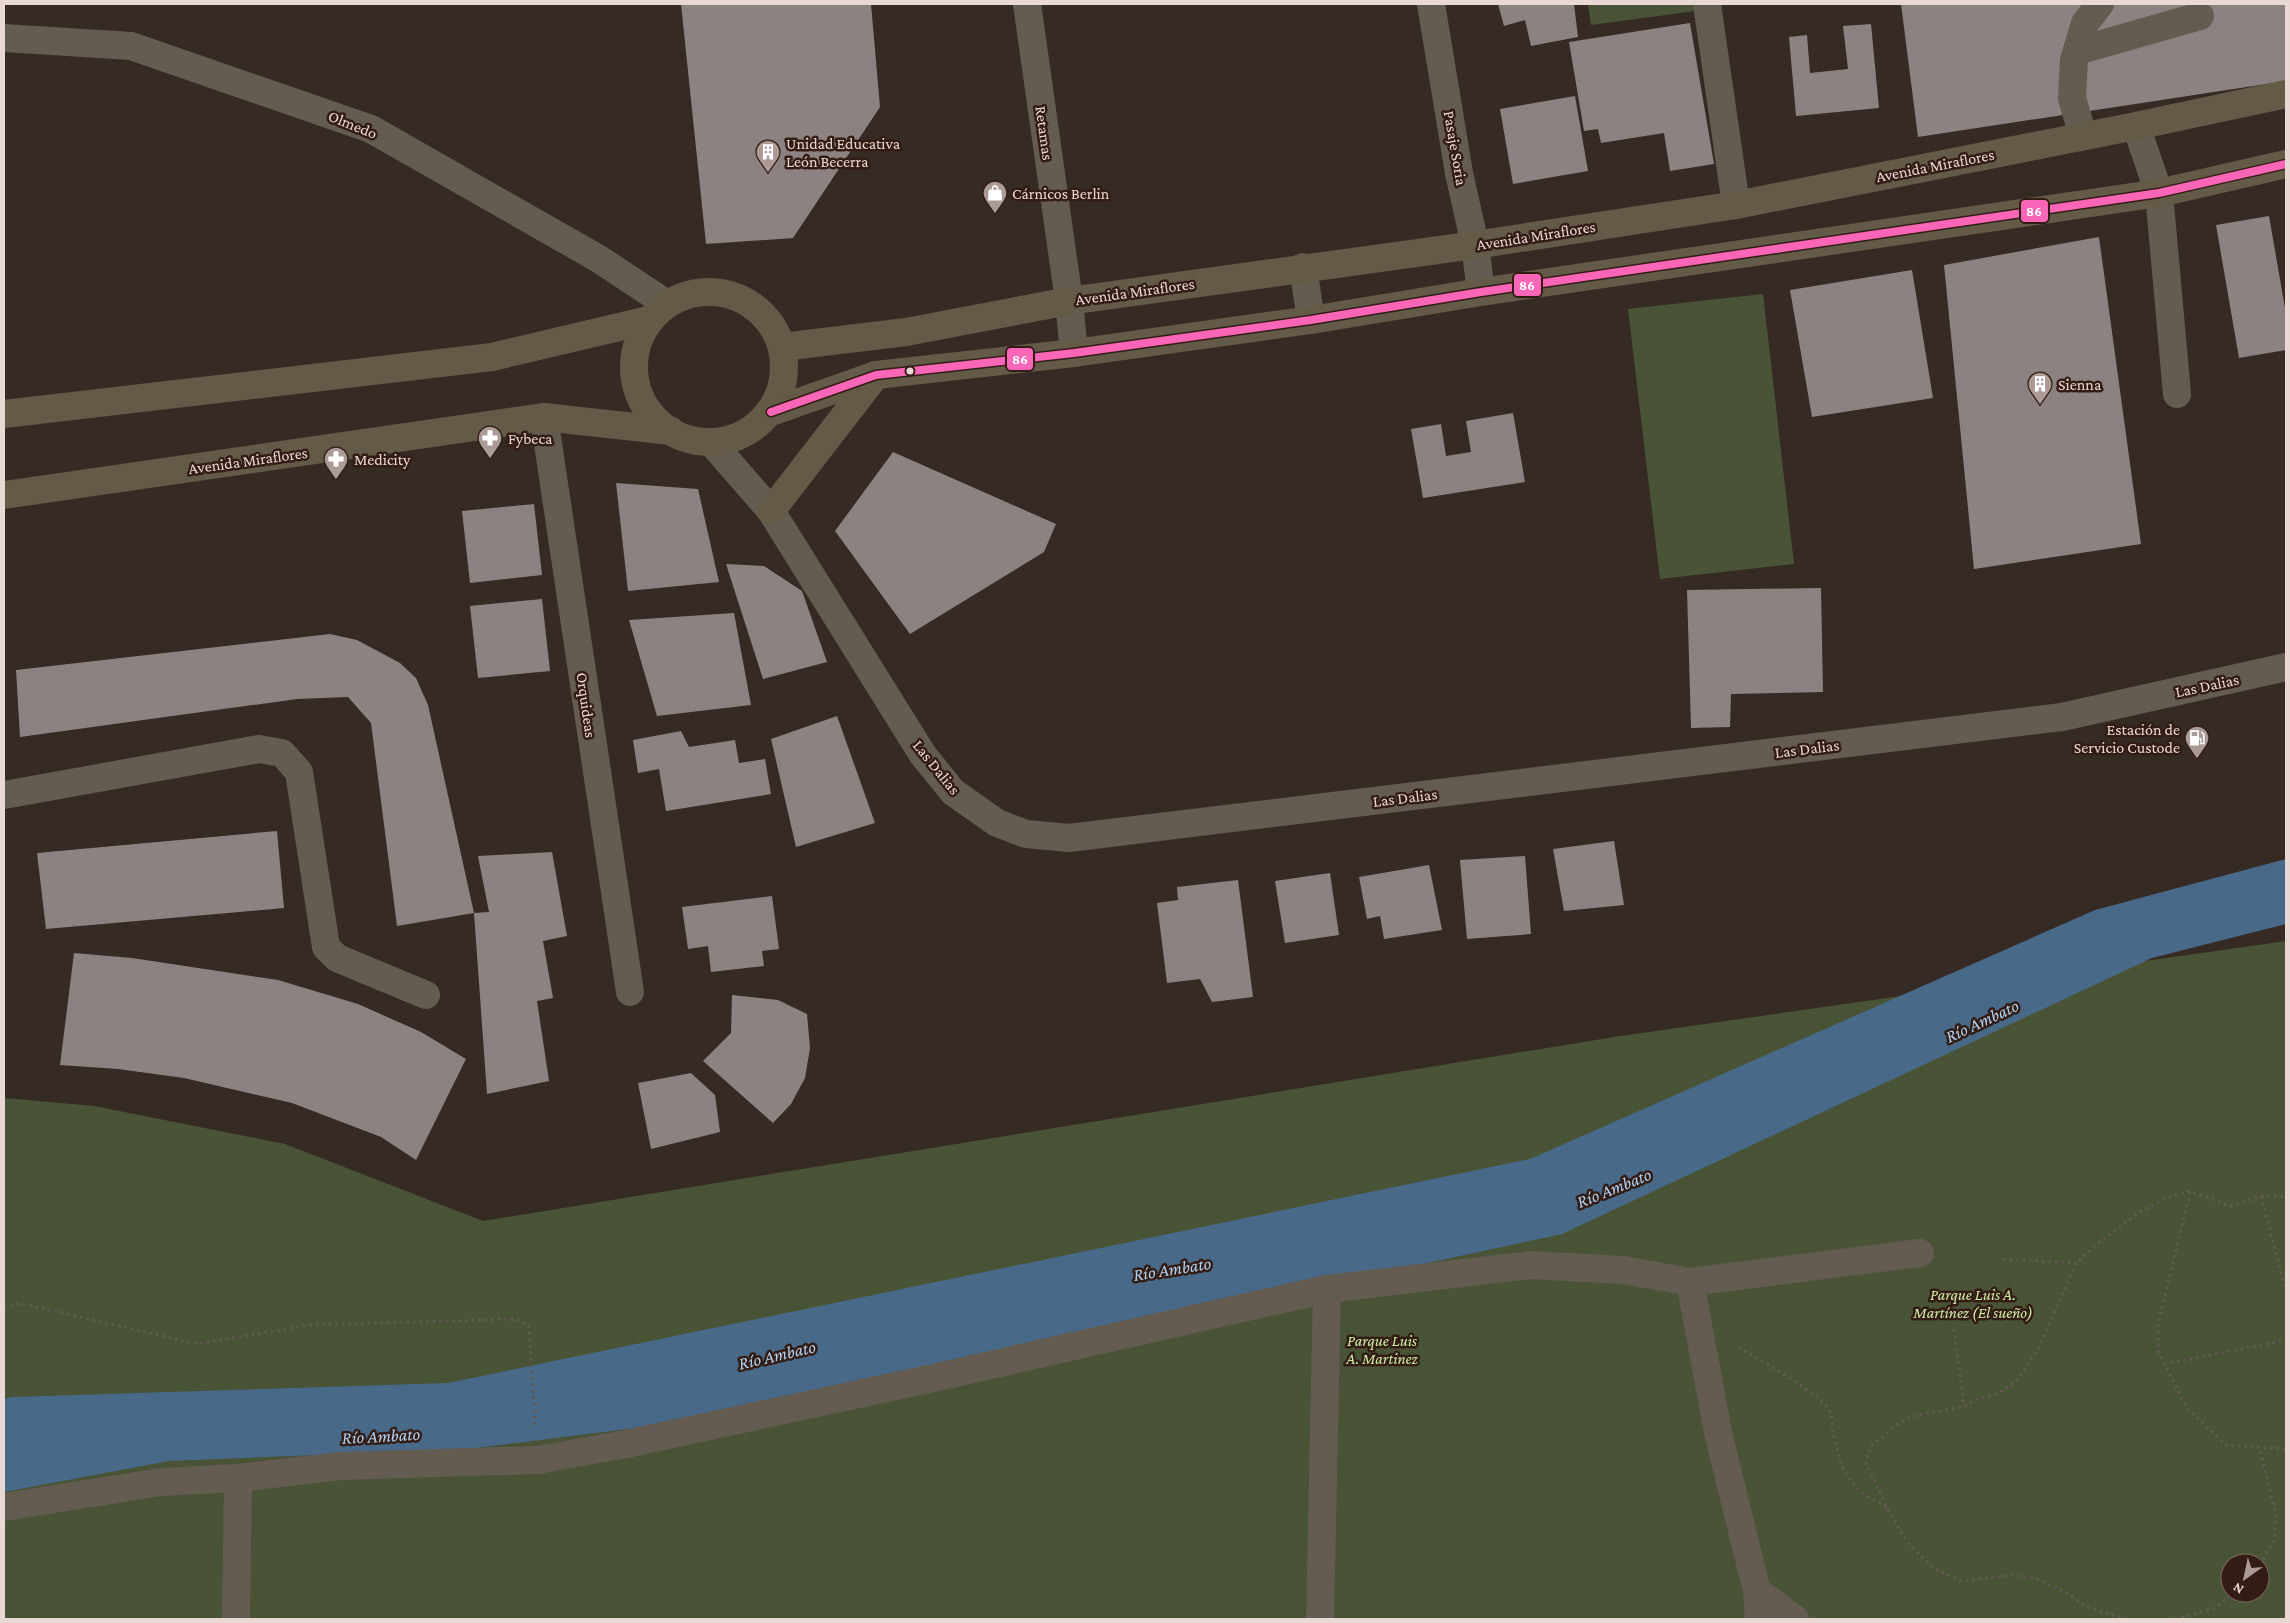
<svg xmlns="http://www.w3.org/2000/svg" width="2290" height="1623" viewBox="0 0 2290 1623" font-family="'Crimson Pro',serif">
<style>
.green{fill:#495437;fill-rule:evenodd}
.water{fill:#486988}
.building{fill:#8d8282}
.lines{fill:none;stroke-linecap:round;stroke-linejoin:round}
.path{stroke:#625a52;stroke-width:3;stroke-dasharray:2.5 4;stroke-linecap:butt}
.minor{stroke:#645c51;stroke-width:28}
.major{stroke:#635a48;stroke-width:28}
.bus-1-casing{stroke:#331c14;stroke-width:11}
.bus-1{stroke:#fa66b7;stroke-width:8}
.bus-dot{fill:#e9d8d3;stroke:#331c14;stroke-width:2}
.labels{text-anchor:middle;stroke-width:5;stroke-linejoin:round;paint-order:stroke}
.street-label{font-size:16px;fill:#e9d8d3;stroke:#331c14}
.poi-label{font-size:16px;fill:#e9d8d3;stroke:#331c14;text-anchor:start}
.park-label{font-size:16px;font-style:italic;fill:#cdeda6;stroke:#331c14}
.water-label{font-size:18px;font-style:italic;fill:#b0d2f4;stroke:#331c14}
.line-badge{stroke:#331c14;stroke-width:2}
.badge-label{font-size:14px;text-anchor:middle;font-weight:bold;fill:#fff}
</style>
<rect width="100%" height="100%" fill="#362a25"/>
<!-- green -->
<g class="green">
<path d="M1588 4H1718V8L1591 25Z"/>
<path d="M1763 294 1794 564 1660 579 1628 309Z"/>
<path d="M2286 941V1619H4V1098L94 1106 285 1144 483 1221 1614 1037ZM2230 1563H2260V1593H2230Z"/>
</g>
<!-- water -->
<path class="water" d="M2286 859V924L2152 958 1562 1234 699 1420 468 1449 169 1461 4 1492V1399L12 1397 448 1383 1530 1159 2095 910Z"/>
<!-- building -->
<g class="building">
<path d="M681 4H871L880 107 793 238 706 244Z"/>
<path d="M1498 4H1574L1578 37 1531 46 1525 20 1504 26Z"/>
<path d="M1901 4H2286V81L1918 137Z"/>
<path d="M1690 23 1714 164 1670 171 1664 133 1601 143 1598 129 1584 131 1569 42Z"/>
<path d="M1871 24 1879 108 1796 116 1789 37 1807 35 1810 73 1848 69 1843 26Z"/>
<path d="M1575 96 1588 171 1513 184 1500 109Z"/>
<path d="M2269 216 2286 314V350L2239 358 2216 225Z"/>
<path d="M2099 237 2141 544 1974 569 1944 265Z"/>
<path d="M1912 270 1933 398 1812 417 1790 290Z"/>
<path d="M1513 413 1525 482 1423 498 1411 429 1441 424 1446 456 1471 452 1466 421Z"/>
<path d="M893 452 1056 524 1044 552 910 634 835 531Z"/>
<path d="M616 483 698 489 719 582 628 591Z"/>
<path d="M534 504 542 575 470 583 462 511Z"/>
<path d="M726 564 764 566 802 591 827 662 763 679Z"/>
<path d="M1821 588 1823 692 1731 694 1730 727 1691 728 1687 590Z"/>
<path d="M542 599 550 671 478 678 470 606Z"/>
<path d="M734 613 751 705 657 716 629 620Z"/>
<path d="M330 634 357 640 400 663 416 678 428 705 474 913 397 926 371 723 348 697 297 699 20 737 16 670Z"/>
<path d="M837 716 875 823 796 847 771 739Z"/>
<path d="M681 731 689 747 735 740 739 763 765 759 771 794 666 811 659 769 638 773 633 740Z"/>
<path d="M277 831 284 908 46 929 37 853Z"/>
<path d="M1614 841 1624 905 1564 911 1553 849Z"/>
<path d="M552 852 567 936 543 941 553 998 537 1001 549 1081 487 1094 474 913 489 912 478 856Z"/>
<path d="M1525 856 1531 934 1467 939 1460 860Z"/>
<path d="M1429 865 1442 930 1384 939 1380 916 1367 919 1359 877Z"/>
<path d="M1330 873 1339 935 1285 943 1275 881Z"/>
<path d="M1238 880 1253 997 1212 1002 1200 979 1167 983 1157 903 1178 900 1177 887Z"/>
<path d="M772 896 779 949 762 951 764 966 711 972 708 946 688 949 682 907Z"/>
<path d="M74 953 132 958 278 980 358 1004 421 1032 466 1059 416 1160 381 1137 292 1103 184 1078 118 1069 60 1065Z"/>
<path d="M732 995 778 1000 807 1014 810 1048 805 1078 791 1104 773 1123 703 1061 731 1033Z"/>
<path d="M691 1073 715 1095 720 1132 651 1149 638 1083Z"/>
</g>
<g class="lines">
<!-- path -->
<g class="path">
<path d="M2190 1192 2158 1325V1351L2186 1407 2226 1445 2286 1449"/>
<path d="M2261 1196 2286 1291"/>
<path d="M2003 1259 2076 1263"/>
<path d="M4 1307 19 1303 197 1344 309 1325 516 1319 529 1326 535 1425"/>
<path d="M1954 1329 1964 1407"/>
<path d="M1739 1347C1760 1361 1814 1390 1828 1408 1832 1413 1832 1424 1833 1430 1841 1472 1847 1488 1887 1507"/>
<path d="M2164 1364 2286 1340"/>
<path d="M2260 1565 2274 1541 2276 1514 2260 1449"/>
<path d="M2127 1619 2086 1607 2067 1593 2038 1579 2013 1575 1961 1581 1933 1568 1907 1542 1887 1508 1866 1463 1871 1446 1898 1424 1913 1416 1964 1407 1974 1400 1997 1394 2016 1381 2038 1350 2076 1263 2096 1245 2138 1213 2164 1199 2190 1191 2230 1206 2261 1196 2286 1197"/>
<path d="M2175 1619 2215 1608 2233 1593"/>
</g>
<!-- minor -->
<g class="minor">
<path d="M1027 4 1069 301 1074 353"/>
<path d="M1431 4 1459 173 1475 245 1481 292"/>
<path d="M1707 4 1736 205"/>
<path d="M4 38 131 46 371 129 599 259 667 304"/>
<path d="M2077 51 2200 16"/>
<path d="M2136 126 2159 193 2177 394"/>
<path d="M2083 136 2072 98 2074 60 2085 23 2100 4"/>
<path d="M1303 267 1311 320"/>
<path d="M544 417 630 992"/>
<path d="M712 443 771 511 923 755 953 792 997 823 1026 834 1069 838 2062 717 2286 667"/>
<path d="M4 795 259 749 282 753 299 772 326 947 337 958 426 995"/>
<path d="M1690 1282 1920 1253"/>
<path d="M4 1507 161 1482 238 1478 341 1466 538 1460 626 1444 924 1380 1327 1289 1530 1265 1623 1270 1690 1282 1719 1437 1757 1591 1759 1619"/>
<path d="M1757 1591 1795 1619"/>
<path d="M236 1619 238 1478"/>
<path d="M1320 1619 1327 1289"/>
</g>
<!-- major -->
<g class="major">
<circle cx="709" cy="367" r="75"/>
<path d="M782 347 906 332 1069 301 1475 245 1736 205 2136 126 2286 94"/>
<path d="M771 412 876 375 1074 353 1311 320 1481 292 2159 193 2286 164"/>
<path d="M4 414 492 357 649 320"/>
<path d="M4 495 544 417 671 431"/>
<path d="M771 511 876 375"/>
</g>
<defs>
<path id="bus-1" d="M771 412 876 375 1074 353 1311 320 1481 292 2159 193 2286 164"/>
</defs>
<!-- bus-1 casing -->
<use href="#bus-1" class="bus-1-casing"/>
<!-- bus-1 -->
<use href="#bus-1" class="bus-1"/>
</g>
<!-- icons -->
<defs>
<symbol id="building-pin" viewBox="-11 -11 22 30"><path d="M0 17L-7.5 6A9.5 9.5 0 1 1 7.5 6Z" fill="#aa9b96" stroke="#331c14"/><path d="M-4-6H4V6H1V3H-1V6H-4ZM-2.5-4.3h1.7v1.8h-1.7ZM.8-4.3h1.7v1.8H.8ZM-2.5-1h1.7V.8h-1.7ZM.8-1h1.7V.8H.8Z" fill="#fff"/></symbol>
<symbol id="shop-pin" viewBox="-11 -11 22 30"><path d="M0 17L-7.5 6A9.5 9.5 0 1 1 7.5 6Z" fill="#aa9b96" stroke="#331c14"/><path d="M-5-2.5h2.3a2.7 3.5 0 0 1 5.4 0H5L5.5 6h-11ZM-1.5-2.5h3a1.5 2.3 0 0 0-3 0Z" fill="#fff"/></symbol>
<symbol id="pharmacy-pin" viewBox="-11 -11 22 30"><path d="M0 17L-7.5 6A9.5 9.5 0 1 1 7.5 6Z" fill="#aa9b96" stroke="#331c14"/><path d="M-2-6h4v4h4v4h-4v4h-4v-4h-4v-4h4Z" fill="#fff"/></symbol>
<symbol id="fuel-pin" viewBox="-11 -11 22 30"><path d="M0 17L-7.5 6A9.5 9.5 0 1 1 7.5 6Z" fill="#aa9b96" stroke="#331c14"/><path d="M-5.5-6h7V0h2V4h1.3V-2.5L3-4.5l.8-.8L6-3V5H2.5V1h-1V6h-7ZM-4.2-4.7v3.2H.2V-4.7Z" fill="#fff"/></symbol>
</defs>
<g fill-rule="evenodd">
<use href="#building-pin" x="754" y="138" width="28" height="38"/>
<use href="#shop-pin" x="981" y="179" width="28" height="38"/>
<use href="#building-pin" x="2026" y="370" width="28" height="38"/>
<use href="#pharmacy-pin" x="476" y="424" width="28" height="38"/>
<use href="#pharmacy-pin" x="322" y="445" width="28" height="38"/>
<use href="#fuel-pin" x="2183" y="724" width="28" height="38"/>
</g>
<!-- markers -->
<circle class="bus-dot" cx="910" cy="371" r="4.5"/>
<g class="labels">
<!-- street labels -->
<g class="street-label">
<text transform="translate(353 124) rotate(22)" y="6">Olmedo</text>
<text transform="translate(1045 133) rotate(82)" y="6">Retamas</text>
<text transform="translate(1456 148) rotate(80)" y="6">Pasaje Soria</text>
<text transform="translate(1935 165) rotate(-11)" y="6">Avenida Miraflores</text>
<text transform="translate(1536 235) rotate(-9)" y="6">Avenida Miraflores</text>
<text transform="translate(1135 291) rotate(-8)" y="6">Avenida Miraflores</text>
<text transform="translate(248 460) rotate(-8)" y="6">Avenida Miraflores</text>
<text transform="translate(2207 685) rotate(-12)" y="6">Las Dalias</text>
<text transform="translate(587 705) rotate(82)" y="6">Orquideas</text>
<text transform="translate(1807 748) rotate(-7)" y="6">Las Dalias</text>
<text transform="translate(937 767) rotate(51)" y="6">Las Dalias</text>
<text transform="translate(1405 797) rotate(-7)" y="6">Las Dalias</text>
</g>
<!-- poi labels -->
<g class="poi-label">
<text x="786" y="149">Unidad Educativa<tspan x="786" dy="18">León Becerra</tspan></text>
<text x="1012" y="199">Cárnicos Berlin</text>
<text x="2058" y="390">Sienna</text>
<text x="508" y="444">Fybeca</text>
<text x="354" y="465">Medicity</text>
<text x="2180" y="735" text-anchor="end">Estación de<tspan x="2180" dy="18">Servicio Custode</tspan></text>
</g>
<!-- park labels -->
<g class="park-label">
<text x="1973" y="1300">Parque Luis A.<tspan x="1973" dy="18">Martínez (El sueño)</tspan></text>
<text x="1382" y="1346">Parque Luis<tspan x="1382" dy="18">A. Martinez</tspan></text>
</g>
<!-- water labels -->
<g class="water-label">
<text transform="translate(1982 1021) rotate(-25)" y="6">Río Ambato</text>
<text transform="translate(1614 1188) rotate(-22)" y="6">Río Ambato</text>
<text transform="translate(1172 1269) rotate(-9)" y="6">Río Ambato</text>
<text transform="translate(777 1355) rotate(-13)" y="6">Río Ambato</text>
<text transform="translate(381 1436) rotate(-3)" y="6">Río Ambato</text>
</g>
</g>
<g class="line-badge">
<rect x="2020" y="199" width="29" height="24" rx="5" fill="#fa66b7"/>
<rect x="1513" y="273" width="29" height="24" rx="5" fill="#fa66b7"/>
<rect x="1006" y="347" width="28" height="24" rx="5" fill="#fa66b7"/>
</g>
<g class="badge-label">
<text x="2034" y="216">86</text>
<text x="1527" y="290">86</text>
<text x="1020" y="364">86</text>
</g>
<!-- border -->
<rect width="2290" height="1623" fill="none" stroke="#e9d8d3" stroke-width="10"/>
<!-- north arrow -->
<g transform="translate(2245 1578) rotate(213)"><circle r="24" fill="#331c14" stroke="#7c6760"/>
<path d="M0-4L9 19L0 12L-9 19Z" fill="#aa9b96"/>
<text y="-8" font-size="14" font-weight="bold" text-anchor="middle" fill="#e9d8d3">N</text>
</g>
</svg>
